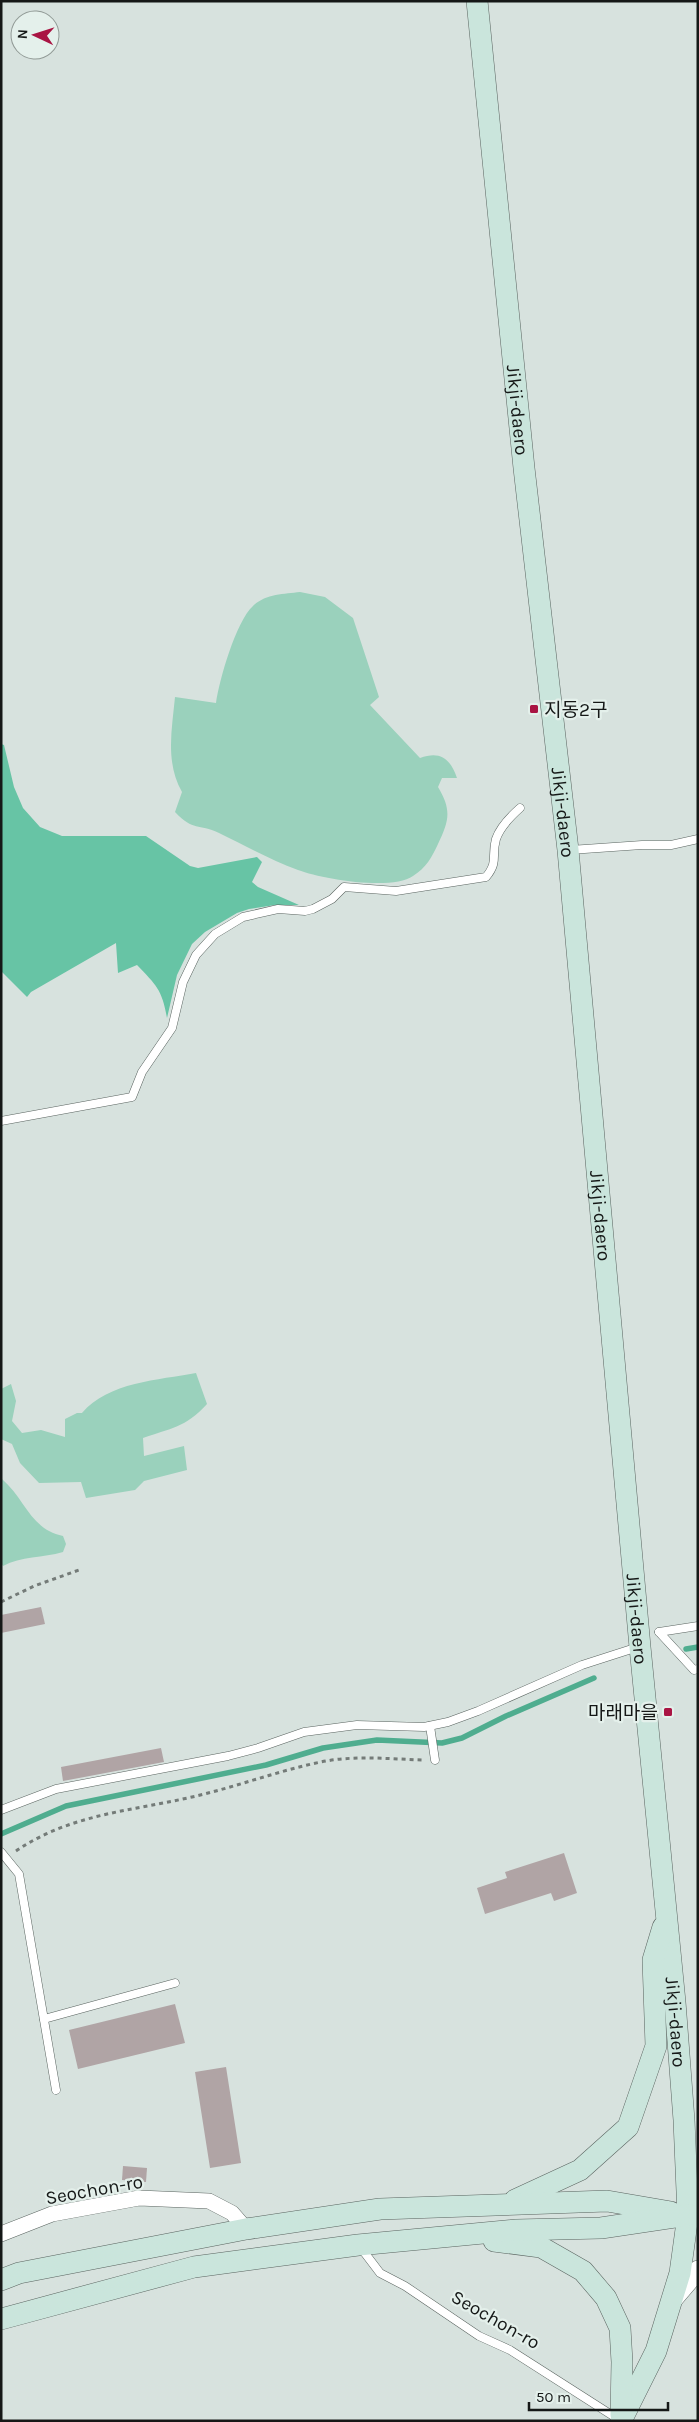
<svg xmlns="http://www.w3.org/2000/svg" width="699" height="2422" viewBox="0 0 699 2422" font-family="Karla,'Noto Sans KR',sans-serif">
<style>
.green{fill:#9ad1bc}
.forest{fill:#67c4a5}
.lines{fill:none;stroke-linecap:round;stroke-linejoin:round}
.stream{stroke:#4fad8f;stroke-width:5.5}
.building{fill:#b0a4a5}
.service-casing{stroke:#5a6460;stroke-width:9}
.minor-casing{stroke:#5a6460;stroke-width:16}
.tertiary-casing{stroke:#5a6460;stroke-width:20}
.secondary-casing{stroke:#5a6460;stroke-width:22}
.path{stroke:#747b78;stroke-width:3;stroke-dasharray:4 4;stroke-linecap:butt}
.service{stroke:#fff;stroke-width:8}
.minor{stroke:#fff;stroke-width:15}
.tertiary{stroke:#fff;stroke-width:19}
.secondary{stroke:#cae5dc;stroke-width:21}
.poi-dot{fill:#a91443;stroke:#e4f0eb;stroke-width:2}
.labels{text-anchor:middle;stroke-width:4.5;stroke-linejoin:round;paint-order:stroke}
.street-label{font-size:19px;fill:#151817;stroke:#e4f0eb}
.poi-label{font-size:19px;fill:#151817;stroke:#e4f0eb;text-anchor:start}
</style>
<rect width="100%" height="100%" fill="#d7e2de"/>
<!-- green -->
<g class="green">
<path d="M300 592 325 597 353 618 379 697 370 705 420 758C440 751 450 758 457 778H442L438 787C452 810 449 821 438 844 432 857 426 868 413 876 392 891 322 879 298 870 271 860 244 845 219 833 198 823 194 832 175 812L182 792C165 762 172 729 175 697L216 703C219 681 236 621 253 606 265 594 284 594 300 592Z"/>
<path d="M196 1373 207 1404C185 1428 171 1428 143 1438L144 1456 184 1446 187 1470 144 1481 135 1490 86 1498 81 1482 39 1483 20 1463 12 1444 1 1439V1389L11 1384 16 1401 12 1421 22 1433 41 1430 65 1437V1419L77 1413H82C108 1382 159 1380 196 1373Z"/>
<path d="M2 1479C26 1500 30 1529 63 1536L66 1544 63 1552C43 1558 21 1556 3 1566L1 1563Z"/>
</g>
<!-- forest -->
<path class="forest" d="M1 744 4 745 14 787 23 808 40 827 62 836H146L190 866 198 868 257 857 262 862 252 882 258 887 299 905H275L249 909 237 913 205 932 192 944 177 975 167 1018C162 989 156 985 137 965L118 973 116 943 31 992 27 997 1 971Z"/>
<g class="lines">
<!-- stream -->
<g class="stream">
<path d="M686 1649 698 1647"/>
<path d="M1 1834 66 1806 266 1765 323 1748 377 1740 442 1743 462 1738 506 1716 594 1678"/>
</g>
</g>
<!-- building -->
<g class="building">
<path d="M41 1607 45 1624 1 1633V1615Z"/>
<path d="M161 1748 164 1762 63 1781 61 1767Z"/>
<path d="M564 1853 577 1893 554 1901 551 1893 485 1914 477 1888 507 1878 505 1872Z"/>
<path d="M175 2004 185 2043 78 2069 69 2030Z"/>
<path d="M226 2067 241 2163 210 2168 195 2072Z"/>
<path d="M123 2166 147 2168 146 2182 122 2180Z"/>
</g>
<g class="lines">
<defs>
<g id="service">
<path d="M570 850 642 845H671L698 839"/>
<path d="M1 1121 132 1097 142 1072 172 1028 183 982 196 955 215 934 243 917 278 909 305 911 313 909 332 899 344 887 396 891 486 877C499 861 491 856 496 839 500 827 511 816 520 808"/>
<path d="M659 1632 694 1670 698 1669"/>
<path d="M659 1632 698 1626"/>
<path d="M430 1726 435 1760"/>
<path d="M1 1810 56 1789 228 1756 258 1748 304 1732 357 1725 424 1727 448 1722 478 1711 582 1665 638 1647"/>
<path d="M1 1852 19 1874 56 2090"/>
<path d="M44 2019 175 1983"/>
<path d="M361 2248 380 2273 405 2286 479 2336 510 2350 618 2419"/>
</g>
<path id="minor" d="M1 2234 52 2214 139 2198 209 2201 232 2213 246 2229"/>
<path id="tertiary" d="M674 2298 698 2270"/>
<g id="secondary">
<path id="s1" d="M477 1 524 468 568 850 640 1647 675 2002 684 2120 688 2215 680 2273 656 2351 621 2421"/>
<path d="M515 2200 580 2170 628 2127 656 2046 653 1960 663 1927"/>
<path d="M494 2241 541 2247 583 2271 606 2298 620 2328 622 2362 621 2415"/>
<path d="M1 2280 19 2273 246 2229 380 2209 607 2201 671 2212"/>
<path d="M1 2319 194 2267 358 2245 516 2230 601 2228 688 2215"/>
</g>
</defs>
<!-- service casing -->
<use href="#service" class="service-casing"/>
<!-- minor casing -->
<use href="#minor" class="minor-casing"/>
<!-- tertiary casing -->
<use href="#tertiary" class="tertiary-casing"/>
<!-- secondary casing -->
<use href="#secondary" class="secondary-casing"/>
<!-- path -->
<g class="path">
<path d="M1 1602 34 1586 82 1569"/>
<path d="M16 1851C70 1814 131 1811 192 1797 236 1787 277 1771 321 1762 354 1755 389 1759 423 1760"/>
</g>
<!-- service -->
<use href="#service" class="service"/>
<!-- minor -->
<use href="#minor" class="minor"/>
<!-- tertiary -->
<use href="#tertiary" class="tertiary"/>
<!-- secondary -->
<use href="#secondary" class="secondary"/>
</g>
<!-- markers -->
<g class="poi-dot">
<rect x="529" y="704" width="10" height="10" rx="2.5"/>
<rect x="663" y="1707" width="10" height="10" rx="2.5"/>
</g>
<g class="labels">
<!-- street labels -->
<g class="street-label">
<text dy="7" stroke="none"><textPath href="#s1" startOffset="411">Jikji-daero</textPath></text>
<text dy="7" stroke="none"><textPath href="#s1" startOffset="816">Jikji-daero</textPath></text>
<text dy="7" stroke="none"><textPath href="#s1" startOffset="1221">Jikji-daero</textPath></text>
<text dy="7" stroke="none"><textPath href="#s1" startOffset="1626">Jikji-daero</textPath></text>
<text dy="7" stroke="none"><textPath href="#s1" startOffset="2031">Jikji-daero</textPath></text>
<text transform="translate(94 2189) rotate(-10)" y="7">Seochon-ro</text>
<text transform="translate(496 2319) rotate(30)" y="7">Seochon-ro</text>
</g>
<!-- poi labels -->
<g class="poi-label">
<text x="544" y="716">지동2구</text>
<text x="658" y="1719" text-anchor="end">마래마을</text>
</g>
</g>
<!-- border -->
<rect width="699" height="2422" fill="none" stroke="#151817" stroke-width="5"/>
<!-- north arrow -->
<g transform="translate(35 35) rotate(274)"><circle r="24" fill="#e4f0eb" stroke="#919a96"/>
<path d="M0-4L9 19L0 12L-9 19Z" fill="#a91443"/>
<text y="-8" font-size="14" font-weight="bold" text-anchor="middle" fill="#151817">N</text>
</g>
<!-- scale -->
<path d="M529 2402v8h139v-8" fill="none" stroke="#151817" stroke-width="2.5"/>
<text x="536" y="2402" font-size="15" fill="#151817" stroke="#e4f0eb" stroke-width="4" paint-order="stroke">50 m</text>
</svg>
